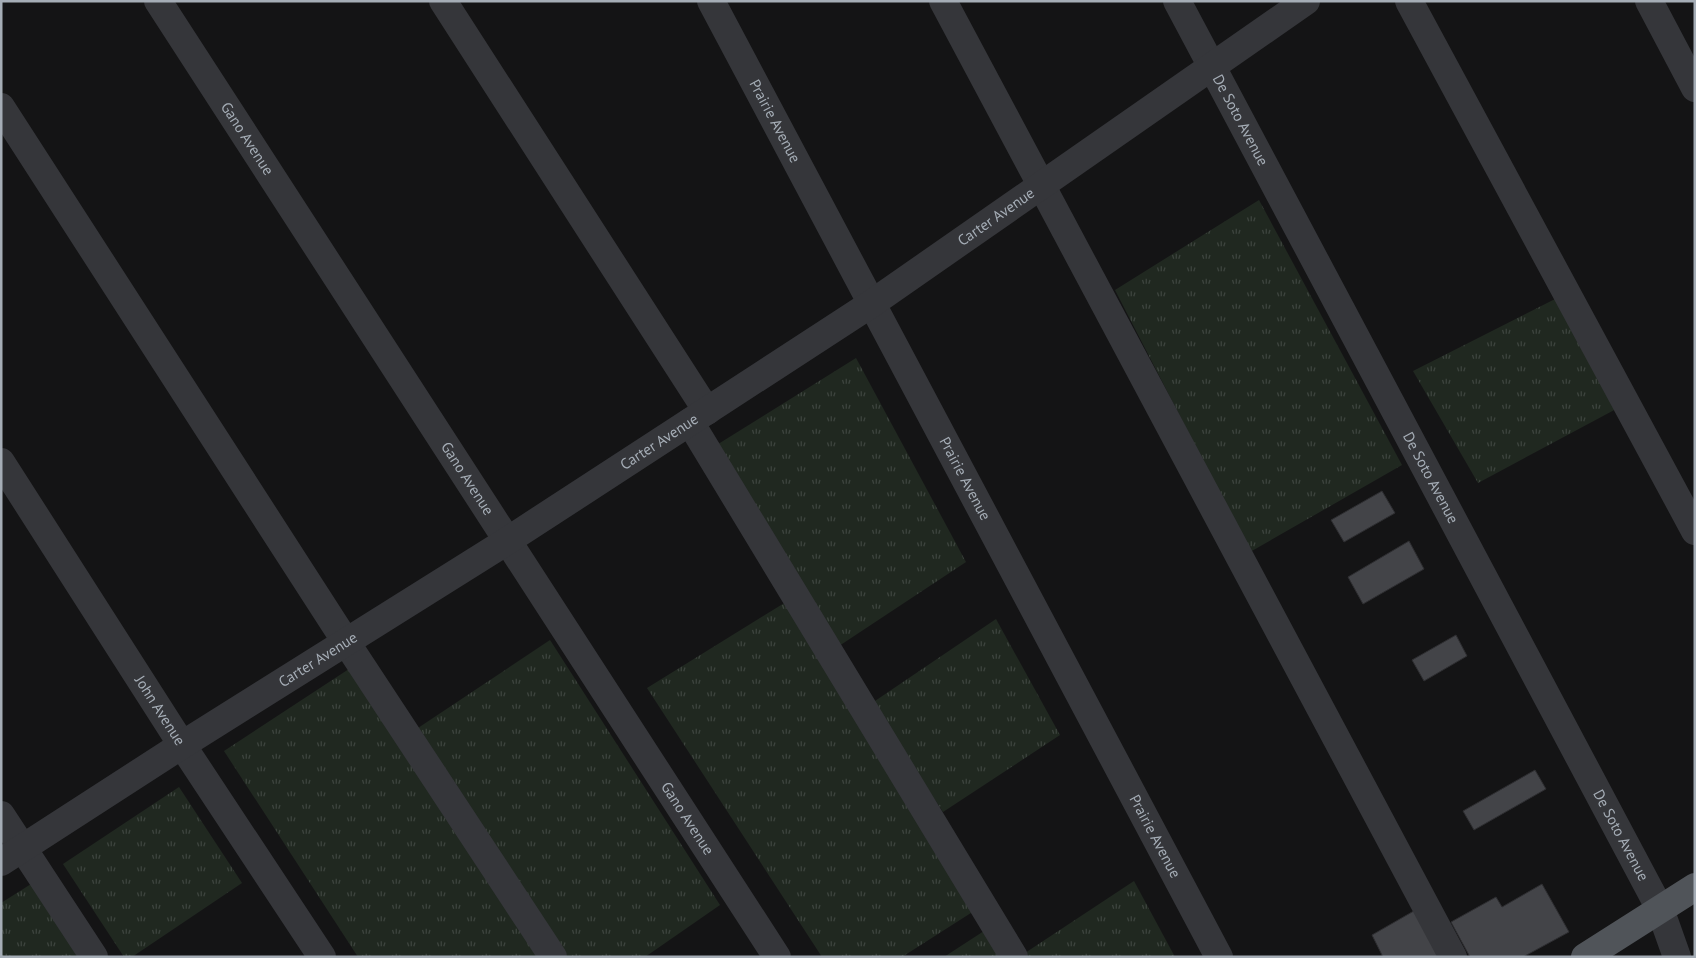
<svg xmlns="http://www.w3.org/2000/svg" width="1696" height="958" viewBox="0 0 1696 958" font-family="'PT Sans',sans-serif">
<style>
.grass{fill:url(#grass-tufts)}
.building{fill:#434448;stroke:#2e2e31}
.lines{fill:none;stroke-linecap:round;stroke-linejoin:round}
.minor{stroke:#35363a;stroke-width:28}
.major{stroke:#505459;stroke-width:28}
.labels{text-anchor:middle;stroke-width:4;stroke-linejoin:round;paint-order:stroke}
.street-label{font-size:15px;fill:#a5adb6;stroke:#0f0f10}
</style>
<defs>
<pattern id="grass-tufts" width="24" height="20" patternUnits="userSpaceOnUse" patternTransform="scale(1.25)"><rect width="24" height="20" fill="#202820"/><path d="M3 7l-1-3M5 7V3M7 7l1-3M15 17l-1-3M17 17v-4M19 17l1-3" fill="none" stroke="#3d443e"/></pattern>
</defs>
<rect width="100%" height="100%" fill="#141415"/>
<!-- grass -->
<g class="grass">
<path d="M1259 200 1402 465 1250 552 1115 290Z"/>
<path d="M1557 298 1618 408 1478 483 1413 371Z"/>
<path d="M856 358 966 562 839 646 715 446Z"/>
<path d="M786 602 974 911 902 957H822L647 688Z"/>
<path d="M996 619 1060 735 943 812 872 703Z"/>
<path d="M550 640 720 905 645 957H564L418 728Z"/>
<path d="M352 667 541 957H358L224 751Z"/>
<path d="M179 787 242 883 132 957H124L63 864Z"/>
<path d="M39 879 89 957H1V903Z"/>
<path d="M1134 881 1175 957H1027L1025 953Z"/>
<path d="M984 931 1000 957H944Z"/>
</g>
<!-- building -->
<g class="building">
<path d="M1382 491 1395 513 1344 542 1331 520Z"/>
<path d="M1409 541 1424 569 1363 604 1348 577Z"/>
<path d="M1456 635 1467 656 1424 681 1412 660Z"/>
<path d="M1535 770 1546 789 1474 830 1463 811Z"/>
<path d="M1542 884 1569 932 1523 957H1470L1451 922 1496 897 1502 907Z"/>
<path d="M1419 908 1447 957H1383L1372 935Z"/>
</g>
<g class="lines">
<!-- minor -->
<g class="minor">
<path id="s1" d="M158 1 777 957"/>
<path d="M443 1 707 411"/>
<path id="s2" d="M711 1 1219 957"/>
<path d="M943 1 1453 957"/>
<path id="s3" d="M1177 1 1660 909 1677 957"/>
<path d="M1409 1 1695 531"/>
<path d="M1649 1 1695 88"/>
<path d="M1 107 346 642 553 957"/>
<path d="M690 422 1014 957"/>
<path id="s4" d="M1 462 182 745 322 957"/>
<path d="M1 815 94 957"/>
<path id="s5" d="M1 862 182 745 507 541 871 304 1306 1"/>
</g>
<!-- major -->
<path class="major" d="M1585 957 1695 887"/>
</g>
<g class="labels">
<!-- street labels -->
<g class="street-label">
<text dy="5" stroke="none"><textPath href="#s3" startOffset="135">De Soto Avenue</textPath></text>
<text dy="5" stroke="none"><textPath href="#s2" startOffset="136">Prairie Avenue</textPath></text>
<text dy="5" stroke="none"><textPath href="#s1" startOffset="164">Gano Avenue</textPath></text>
<text dy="5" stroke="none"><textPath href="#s5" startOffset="1186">Carter Avenue</textPath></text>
<text dy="5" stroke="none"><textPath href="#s5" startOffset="781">Carter Avenue</textPath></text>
<text dy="5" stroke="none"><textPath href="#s3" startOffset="540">De Soto Avenue</textPath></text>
<text dy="5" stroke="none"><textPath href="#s1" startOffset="569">Gano Avenue</textPath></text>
<text dy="5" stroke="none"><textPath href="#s2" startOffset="541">Prairie Avenue</textPath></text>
<text dy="5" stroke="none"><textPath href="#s5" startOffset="376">Carter Avenue</textPath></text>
<text dy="5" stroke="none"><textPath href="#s4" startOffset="295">John Avenue</textPath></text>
<text dy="5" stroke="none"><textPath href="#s1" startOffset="974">Gano Avenue</textPath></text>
<text dy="5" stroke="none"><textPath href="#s3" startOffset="945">De Soto Avenue</textPath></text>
<text dy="5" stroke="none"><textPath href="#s2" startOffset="946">Prairie Avenue</textPath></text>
</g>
</g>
<!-- border -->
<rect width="1696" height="958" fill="none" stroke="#a5adb6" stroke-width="5"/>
</svg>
